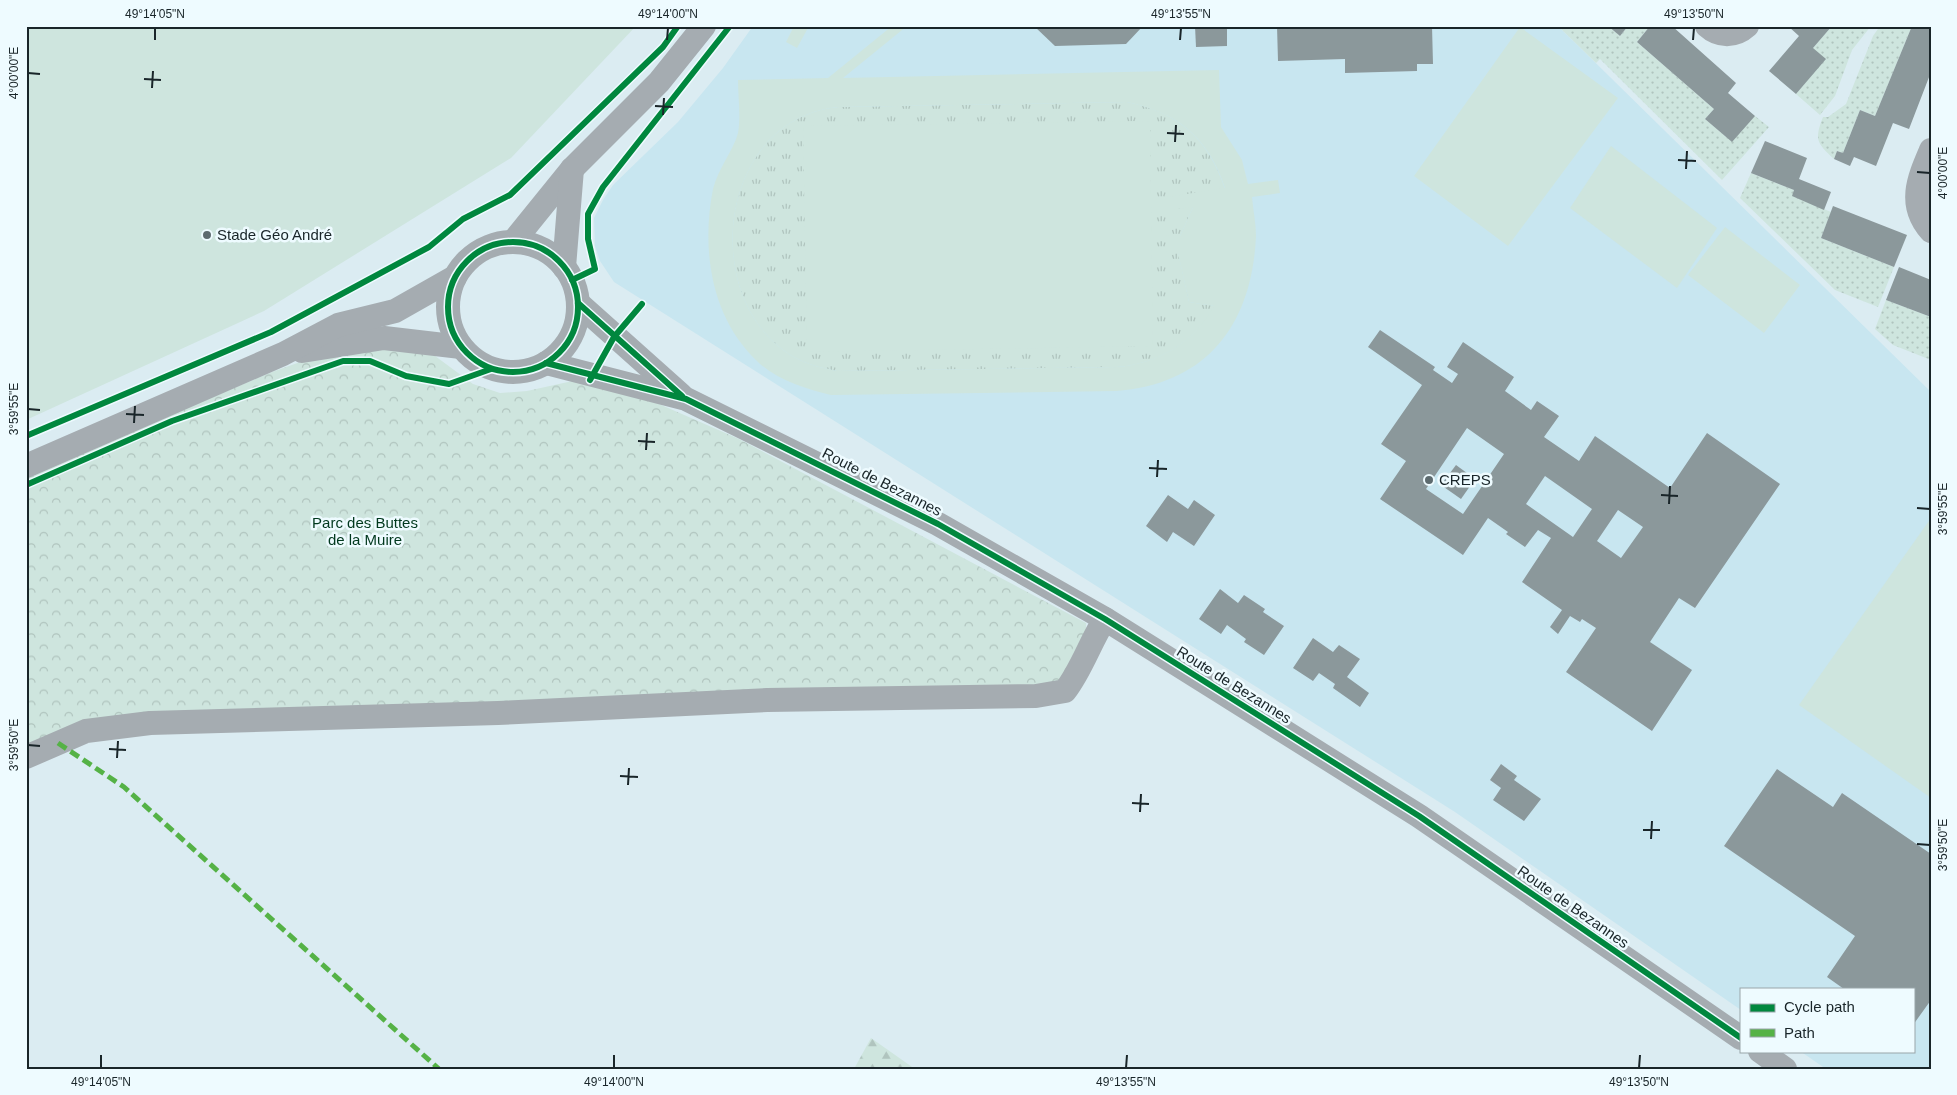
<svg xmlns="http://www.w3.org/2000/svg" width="1957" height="1095" viewBox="0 0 1957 1095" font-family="Helvetica,sans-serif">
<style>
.built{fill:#c8e6f0}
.grass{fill:url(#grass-tufts)}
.forest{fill:url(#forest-firs)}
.park{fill:url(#park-crowns)}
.garden{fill:url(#garden-dots)}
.pitch{fill:#cee5de;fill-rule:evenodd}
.building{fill:#8b989b;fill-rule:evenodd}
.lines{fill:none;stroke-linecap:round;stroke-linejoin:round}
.minor{stroke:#a5acb1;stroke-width:24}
.quiet{stroke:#55b246;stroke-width:5;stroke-dasharray:10 5;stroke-linecap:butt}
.cycleway-casing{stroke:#eefbff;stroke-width:9}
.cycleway{stroke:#00873e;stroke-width:6}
.ticks{fill:none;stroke:#192529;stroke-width:2}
.poi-dot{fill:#5d6b6f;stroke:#eefbff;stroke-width:2}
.labels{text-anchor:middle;stroke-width:5;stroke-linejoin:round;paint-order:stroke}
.poi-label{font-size:15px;fill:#192529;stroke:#eefbff;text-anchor:start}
.street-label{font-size:15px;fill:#192529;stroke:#eefbff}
.park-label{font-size:15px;fill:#00381d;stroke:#eefbff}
.neatline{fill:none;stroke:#192529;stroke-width:2}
.ticks-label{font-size:12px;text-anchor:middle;fill:#192529}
</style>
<defs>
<pattern id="grass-tufts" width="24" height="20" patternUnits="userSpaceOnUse" patternTransform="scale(1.25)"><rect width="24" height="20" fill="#cee5de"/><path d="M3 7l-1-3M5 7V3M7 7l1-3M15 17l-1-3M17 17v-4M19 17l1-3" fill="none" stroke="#b0c4be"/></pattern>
<pattern id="forest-firs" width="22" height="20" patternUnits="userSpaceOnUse" patternTransform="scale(1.25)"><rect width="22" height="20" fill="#cee5de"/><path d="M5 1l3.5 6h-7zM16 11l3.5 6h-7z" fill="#b0c4be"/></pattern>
<pattern id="park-crowns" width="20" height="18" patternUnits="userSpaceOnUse" patternTransform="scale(1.25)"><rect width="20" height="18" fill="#cee5de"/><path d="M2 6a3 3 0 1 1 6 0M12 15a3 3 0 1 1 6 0" fill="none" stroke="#b0c4be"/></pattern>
<pattern id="garden-dots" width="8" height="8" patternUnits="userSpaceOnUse" patternTransform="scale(1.25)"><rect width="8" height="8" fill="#cee5de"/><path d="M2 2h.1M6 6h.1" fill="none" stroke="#b0c4be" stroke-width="1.8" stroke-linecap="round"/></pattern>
</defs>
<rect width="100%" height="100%" fill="#dbecf2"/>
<!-- built -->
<path class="built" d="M753 26H1558L1931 392V1069H1826L1800 1051H1913V989H1741V1010L1455 812 614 282 600 261 595 246 594 218 603 200 613 185 678 122 723 68Z"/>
<!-- grass -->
<path class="grass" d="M1127 102C1179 113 1208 138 1225 189L1193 207 1180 236 1178 252 1189 302 1215 306C1195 342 1158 364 1117 367L837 371C824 368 812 366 800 360 696 309 715 118 839 107Z"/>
<!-- forest -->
<path class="forest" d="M871 1038 915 1069H854Z"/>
<!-- park -->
<path class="park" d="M375 348 427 350 473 384 500 393 527 391 577 380 634 393 739 439 1086 623V635L1066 684 195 717 26 748V476L272 372 303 361Z"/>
<!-- garden -->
<g class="garden">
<path d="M1558 26H1608L1620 36 1628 26H1650L1637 42 1714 109 1705 119 1731 141 1755 116 1769 127 1722 180 1600 59 1596 63Z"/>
<path d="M1832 26H1871L1852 50 1835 96 1820 115 1796 94 1811 76 1813 48Z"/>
<path d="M1880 26H1912L1875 116 1860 110 1843 153 1837 151 1834 159C1817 143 1814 140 1823 117H1828L1846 104 1873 36Z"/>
<path d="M1751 173 1794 190 1793 196 1831 212 1821 238 1894 267 1878 307 1835 290 1740 198Z"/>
<path d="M1886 300 1931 317V360L1893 345 1875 329Z"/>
</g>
<!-- pitch -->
<g class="pitch">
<path d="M26 26H636L511 158 264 311 26 420Z"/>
<path d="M794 26H809L797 48 786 42Z"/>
<path d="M892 26H907L843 78 1219 70 1221 127 1242 160 1248 184 1278 180 1280 193 1252 197C1253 210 1256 223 1256 236 1252 324 1208 384 1116 391L831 395C806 389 777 380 758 362 711 318 701 250 713 189 718 169 734 149 738 133 741 117 738 97 738 80L828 78ZM1127 102C1178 113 1208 137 1225 188L1167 197 1170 210 1193 207 1180 236 1166 235V251L1178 253 1189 302 1214 306C1195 342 1157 364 1117 367L837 371C824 368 812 366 800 360 696 309 715 118 839 107Z"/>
<path d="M1520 27 1618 98 1508 246 1414 176Z"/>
<path d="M1150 121 1153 346 807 352 803 126Z"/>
<path d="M1611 146 1717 228 1677 288 1570 208Z"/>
<path d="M1725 227 1800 285 1764 333 1688 275Z"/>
<path d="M1931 518V798L1799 705Z"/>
</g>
<!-- building -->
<g class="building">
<path d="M1034 26H1143L1126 44 1055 46Z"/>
<path d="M1195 26H1227V46L1196 47Z"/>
<path d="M1277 26H1432L1433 64H1417V71L1345 73V59L1278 61Z"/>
<path d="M1608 26H1628L1620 36Z"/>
<path d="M1650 26H1672L1736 83 1728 93 1755 116 1732 142 1705 119 1714 109 1637 42Z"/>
<path d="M1788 26H1832L1813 48 1826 59 1796 94 1769 71 1799 36Z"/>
<path d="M1912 26 1931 29V72L1909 129 1893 123 1876 166 1854 157 1850 166 1834 159 1837 151 1843 153 1860 110 1875 116Z"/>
<path d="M1765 141 1807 158 1799 179 1831 192 1824 210 1792 196 1794 190 1751 173Z"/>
<path d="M1833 206 1907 235 1894 267 1821 238Z"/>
<path d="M1899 267 1931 280V317L1886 300Z"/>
<path d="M1380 330 1435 367 1433 370 1452 383 1458 374 1447 367 1463 342 1514 377 1505 391 1531 410 1537 401 1559 416 1544 437 1579 461 1595 436 1670 488 1707 433 1780 484 1695 608 1679 598 1650 642 1692 670 1652 731 1566 672 1596 628 1582 619 1580 622 1570 616 1558 634 1550 627 1562 610 1522 582 1551 538 1538 530 1525 547 1506 534 1508 532 1488 518 1463 555 1380 499 1406 461 1381 444 1422 385 1368 347ZM1467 428 1504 454 1463 514 1426 489ZM1545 476 1592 509 1573 537 1526 504ZM1618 510 1643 527 1621 558 1597 541Z"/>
<path d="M1456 465 1475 479 1461 499 1441 485Z"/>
<path d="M1168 495 1188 509 1194 500 1215 515 1194 546 1173 532 1167 542 1146 526Z"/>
<path d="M1220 589 1238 603 1244 595 1265 609 1263 612 1284 626 1264 655 1244 642 1246 639 1227 625 1221 634 1199 619Z"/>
<path d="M1313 638 1333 652 1339 645 1360 659 1347 677 1369 693 1360 707 1333 688 1335 684 1319 673 1313 681 1293 668Z"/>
<path d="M1501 764 1517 776 1514 780 1541 799 1524 821 1493 800 1501 788 1490 780Z"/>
<path d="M1777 769 1833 807 1842 793 1931 854V1000L1913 1025V989H1844L1827 977 1855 936 1724 846Z"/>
</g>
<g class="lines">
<!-- minor -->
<g class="minor">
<path d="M1707 26C1719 37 1735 37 1747 26"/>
<path d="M1931 150C1919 178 1907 204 1931 231"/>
<path d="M513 242 572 169 659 82 704 26"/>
<circle cx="513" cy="307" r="65"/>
<path d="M564 267 572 169"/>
<path d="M578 303 681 395"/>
<path d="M302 351 384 338 461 347"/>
<path d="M546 363 686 399 938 524 1105 619 1419 816 1741 1038"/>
<path d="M26 466 283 354 338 325 395 311 455 277"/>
<path d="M26 757 86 731 150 723 498 713 767 700 1036 696 1065 691C1082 669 1090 642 1105 619"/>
<path d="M1760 1051 1785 1069"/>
</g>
<!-- quiet -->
<path class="quiet" d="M58 743 124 787 439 1069"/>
<defs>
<g id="cycleway">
<circle cx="513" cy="307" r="65"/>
<path d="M572 280 595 269 588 239V214L603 187 730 26"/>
<path d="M578 303 682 396"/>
<path d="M546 363 686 399 938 524 1105 619 1419 816 1741 1038"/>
<path d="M590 380 614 337 642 304"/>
<path d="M26 436 271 332 429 247 463 219 510 195 663 47 678 26"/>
<path d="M26 485 172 421 343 361H370L406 376 449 384 491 369"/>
</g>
</defs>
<!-- cycleway casing -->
<use href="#cycleway" class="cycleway-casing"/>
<!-- cycleway -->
<use href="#cycleway" class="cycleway"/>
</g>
<!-- ticks -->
<path class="ticks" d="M155 40V28M667 40 668 28M1180 40 1181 28M1693 40 1694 28M28 73 40 74M144 79 161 80M152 88 153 71M655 106 673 107M663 115 664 98M1167 133 1184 134M1175 142 1176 125M1678 160 1696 161M1686 169 1687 151M1917 172 1930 173M28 409 40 410M126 414 144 415M134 423 135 406M638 441 655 442M646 450 647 433M1149 468 1167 469M1157 477 1158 460M1661 495 1678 496M1669 504 1670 486M1917 508 1930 509M28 745 40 746M109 749 126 750M117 758 118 741M620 776 638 777M628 785 629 768M1132 803 1149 804M1140 812 1141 794M1643 830H1660M1651 839 1652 821M1917 844 1930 845M101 1068V1055M614 1068V1055M1126 1068 1127 1055M1639 1068 1640 1055"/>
<!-- markers -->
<g class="poi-dot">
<circle cx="207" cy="235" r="5"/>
<circle cx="1429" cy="480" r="5"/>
</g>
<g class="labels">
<!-- poi labels -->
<g class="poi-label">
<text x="217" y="240">Stade Géo André</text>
<text x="1439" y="485">CREPS</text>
</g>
<!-- street labels -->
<g class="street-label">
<text transform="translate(882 482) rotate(27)" y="5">Route de Bezannes</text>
<text transform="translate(1234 685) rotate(32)" y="5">Route de Bezannes</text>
<text transform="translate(1573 907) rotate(35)" y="5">Route de Bezannes</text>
</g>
<!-- park labels -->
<g class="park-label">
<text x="365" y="528">Parc des Buttes<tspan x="365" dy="17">de la Muire</tspan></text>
</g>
</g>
<!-- border -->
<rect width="1957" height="1095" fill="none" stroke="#eefbff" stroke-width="55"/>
<!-- legend -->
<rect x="1740" y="988" width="175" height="65" fill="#eefbff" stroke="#99a5a9"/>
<rect x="1750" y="1004" width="25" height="8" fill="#00873e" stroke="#99a5a9"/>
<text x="1784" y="1012" font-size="15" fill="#192529">Cycle path</text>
<rect x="1750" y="1029" width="25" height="8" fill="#55b246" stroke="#99a5a9"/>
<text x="1784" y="1038" font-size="15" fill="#192529">Path</text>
<rect x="28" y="28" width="1902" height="1040" class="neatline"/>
<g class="ticks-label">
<text x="155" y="18">49°14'05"N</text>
<text x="668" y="18">49°14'00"N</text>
<text x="1181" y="18">49°13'55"N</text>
<text x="1694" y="18">49°13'50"N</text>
<text transform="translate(14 73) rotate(-90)" y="4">4°00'00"E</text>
<text transform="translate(1943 173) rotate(-90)" y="4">4°00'00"E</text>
<text transform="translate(14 409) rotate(-90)" y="4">3°59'55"E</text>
<text transform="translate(1943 509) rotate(-90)" y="4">3°59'55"E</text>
<text transform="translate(14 745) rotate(-90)" y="4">3°59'50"E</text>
<text transform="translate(1943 845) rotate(-90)" y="4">3°59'50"E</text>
<text x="101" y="1086">49°14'05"N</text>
<text x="614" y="1086">49°14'00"N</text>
<text x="1126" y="1086">49°13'55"N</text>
<text x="1639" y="1086">49°13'50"N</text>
</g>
</svg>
